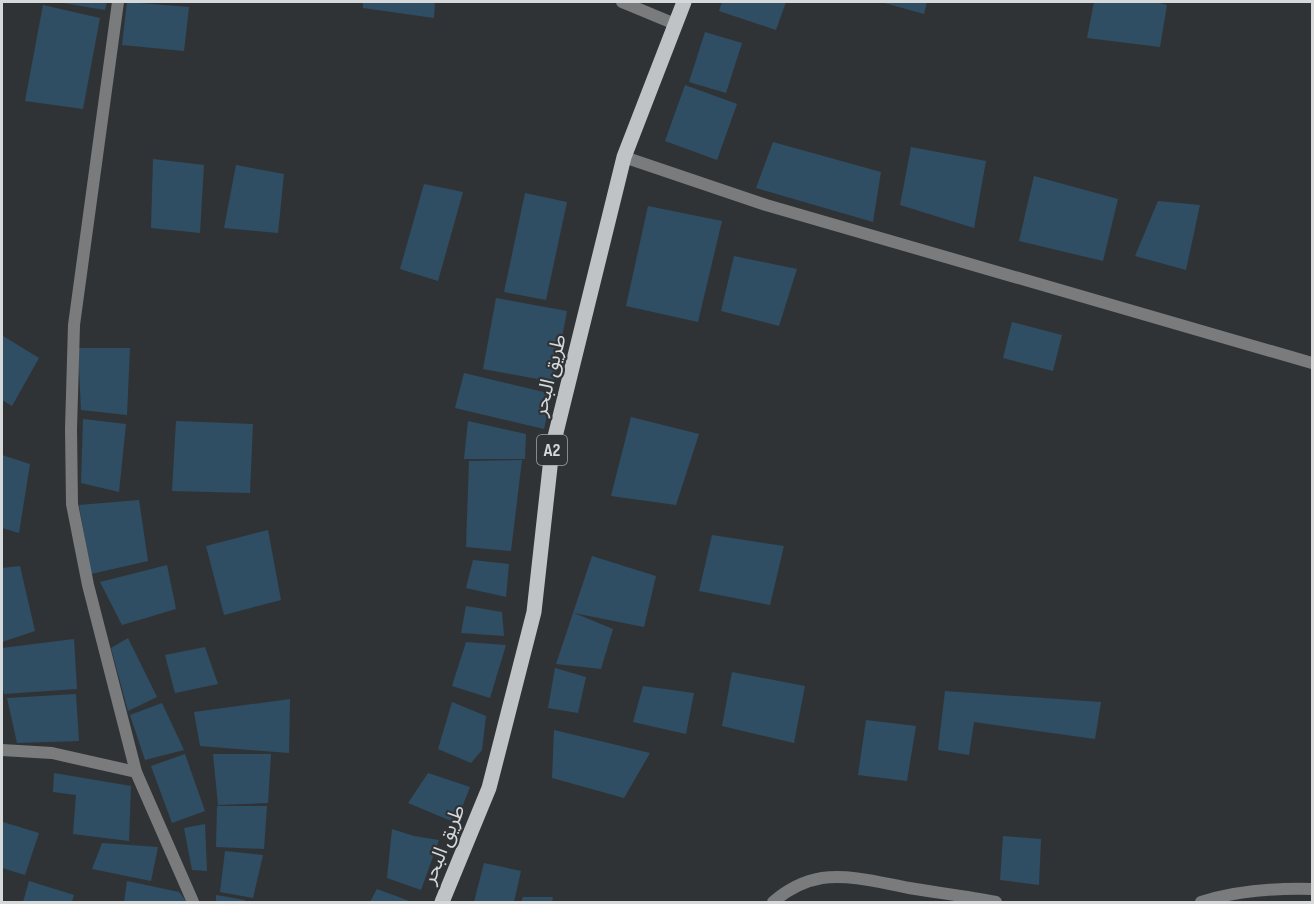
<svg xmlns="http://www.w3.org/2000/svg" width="1314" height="904" viewBox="0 0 1314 904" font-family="'Sofia Sans Condensed','Noto Sans Arabic',sans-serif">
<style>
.building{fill:#2f4e63}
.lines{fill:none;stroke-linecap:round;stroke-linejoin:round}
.street{stroke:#797b7c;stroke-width:12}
.primary{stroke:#bfc3c6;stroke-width:15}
.labels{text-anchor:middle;stroke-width:4.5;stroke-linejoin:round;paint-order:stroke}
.shield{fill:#303336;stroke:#a4a7a9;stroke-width:1.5}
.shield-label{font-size:18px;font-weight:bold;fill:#d6d9da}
.street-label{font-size:20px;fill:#d6d9da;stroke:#303336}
</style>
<rect width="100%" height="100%" fill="#303336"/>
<!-- building -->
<g class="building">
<path d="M57 2H107L105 10Z"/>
<path d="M127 2 189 7 184 51 122 45Z"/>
<path d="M363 2H435L434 18 363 8Z"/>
<path d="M722 2H786L776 30 719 11Z"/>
<path d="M881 2H927L924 14Z"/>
<path d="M1094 2H1156L1167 5 1160 47 1087 38Z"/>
<path d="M43 5 100 18 83 109 25 101Z"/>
<path d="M705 32 742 43 726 93 689 82Z"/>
<path d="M685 85 737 104 717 160 665 141Z"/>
<path d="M773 142 881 172 873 222 756 188Z"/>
<path d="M911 147 986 161 974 228 900 205Z"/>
<path d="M153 159 204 165 200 233 151 228Z"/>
<path d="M236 165 284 174 278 233 224 228Z"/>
<path d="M1034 176 1118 199 1103 261 1019 241Z"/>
<path d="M424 184 463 192 438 281 400 269Z"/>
<path d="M525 193 567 202 546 300 504 292Z"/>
<path d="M1158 201 1200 205 1186 270 1135 256Z"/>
<path d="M648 206 722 221 698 322 626 306Z"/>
<path d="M734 256 797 269 779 326 721 311Z"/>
<path d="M496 298 567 311 554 382 483 369Z"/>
<path d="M1012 322 1062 335 1053 371 1003 358Z"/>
<path d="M3 336 39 358 12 406 2 400Z"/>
<path d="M78 348H130L127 415 81 410Z"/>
<path d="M464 373 552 394 544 429 455 408Z"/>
<path d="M631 417 699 434 676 505 611 496Z"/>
<path d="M83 419 126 424 119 492 81 483Z"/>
<path d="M176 421 253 424 250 493 172 491Z"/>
<path d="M468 421 526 434 525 459H464Z"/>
<path d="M2 455 30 464 19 533 2 528Z"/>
<path d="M522 460 511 551 466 547 469 461Z"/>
<path d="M139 500 148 561 91 574 79 505Z"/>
<path d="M268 530 281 600 224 615 206 546Z"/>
<path d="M712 535 784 546 770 605 699 591Z"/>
<path d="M592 556 656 576 644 627 574 613 613 629 601 669 556 664Z"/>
<path d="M473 560 509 564 506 597 466 588Z"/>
<path d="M167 565 176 609 122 625 100 582Z"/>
<path d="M20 566 35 631 2 642V568Z"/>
<path d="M466 606 502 612 504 636 461 633Z"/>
<path d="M128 638 157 697 128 711 111 648Z"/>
<path d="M74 639 77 689 4 694 2 683V648Z"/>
<path d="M466 642 506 645 490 698 452 686Z"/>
<path d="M205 647 218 684 175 693 165 655Z"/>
<path d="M555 668 586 677 578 713 548 708Z"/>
<path d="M732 672 805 686 794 743 722 726Z"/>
<path d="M643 686 694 693 686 734 633 722Z"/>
<path d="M945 691 1101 702 1095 739 974 722 969 755 938 750Z"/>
<path d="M76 694 79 741 17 743 7 698Z"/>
<path d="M290 699 289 753 200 746 194 712Z"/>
<path d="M452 702 486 716 482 750 471 763 438 749Z"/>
<path d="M162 703 184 750 145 760 130 715Z"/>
<path d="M866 720 916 726 907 781 858 775Z"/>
<path d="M554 730 650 753 624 798 552 778Z"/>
<path d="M185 754 205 811 172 823 151 766Z"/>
<path d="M213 754H271L268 803 218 805Z"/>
<path d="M54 773 131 786 129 841 73 834 76 795 53 792Z"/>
<path d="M428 773 470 787 456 823 408 803Z"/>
<path d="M217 806H267L264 849 216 847Z"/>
<path d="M3 822 39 833 25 875 2 868Z"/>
<path d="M205 824 207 871 192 870 184 828Z"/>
<path d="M392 829 414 836 439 840 421 890 387 878Z"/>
<path d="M1003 836 1041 839 1039 885 1000 880Z"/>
<path d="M102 843 158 847 151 881 92 869Z"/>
<path d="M225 851 263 855 253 898 220 892Z"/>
<path d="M484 863 521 871 514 902H474Z"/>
<path d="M29 881 74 895 72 902H23Z"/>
<path d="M127 881 179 892 187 902H124Z"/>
<path d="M377 889 412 902H370Z"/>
<path d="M216 895 245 900V902H216Z"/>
<path d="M523 897H553L552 902H521Z"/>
</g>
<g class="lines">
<!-- street -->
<g class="street">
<path d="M118 2 74 325 71 429 72 504 88 585 136 772 193 902"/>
<path d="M622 2 675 24"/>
<path d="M624 157 766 205 1312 363"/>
<path d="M2 750 52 753 136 772"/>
<path d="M773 902C787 890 804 881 822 878 850 874 882 883 909 888 938 893 967 896 996 902"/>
<path d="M1201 902C1236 891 1276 888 1312 889"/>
</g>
<!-- primary -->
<path class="primary" d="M442 902 489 788 534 612 552 449 624 157 684 2"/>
</g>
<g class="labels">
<!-- shield labels -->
<rect class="shield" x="537" y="435" width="30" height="30" rx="4.5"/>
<g class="shield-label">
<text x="552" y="456">A2</text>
</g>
<!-- street labels -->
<g class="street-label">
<text transform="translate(549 375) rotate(-76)" y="7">طريق البحر</text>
<text transform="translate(443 844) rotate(-68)" y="7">طريق البحر</text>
</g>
</g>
<!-- border -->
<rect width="1314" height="904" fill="none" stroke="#d6d9da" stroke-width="6"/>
</svg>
